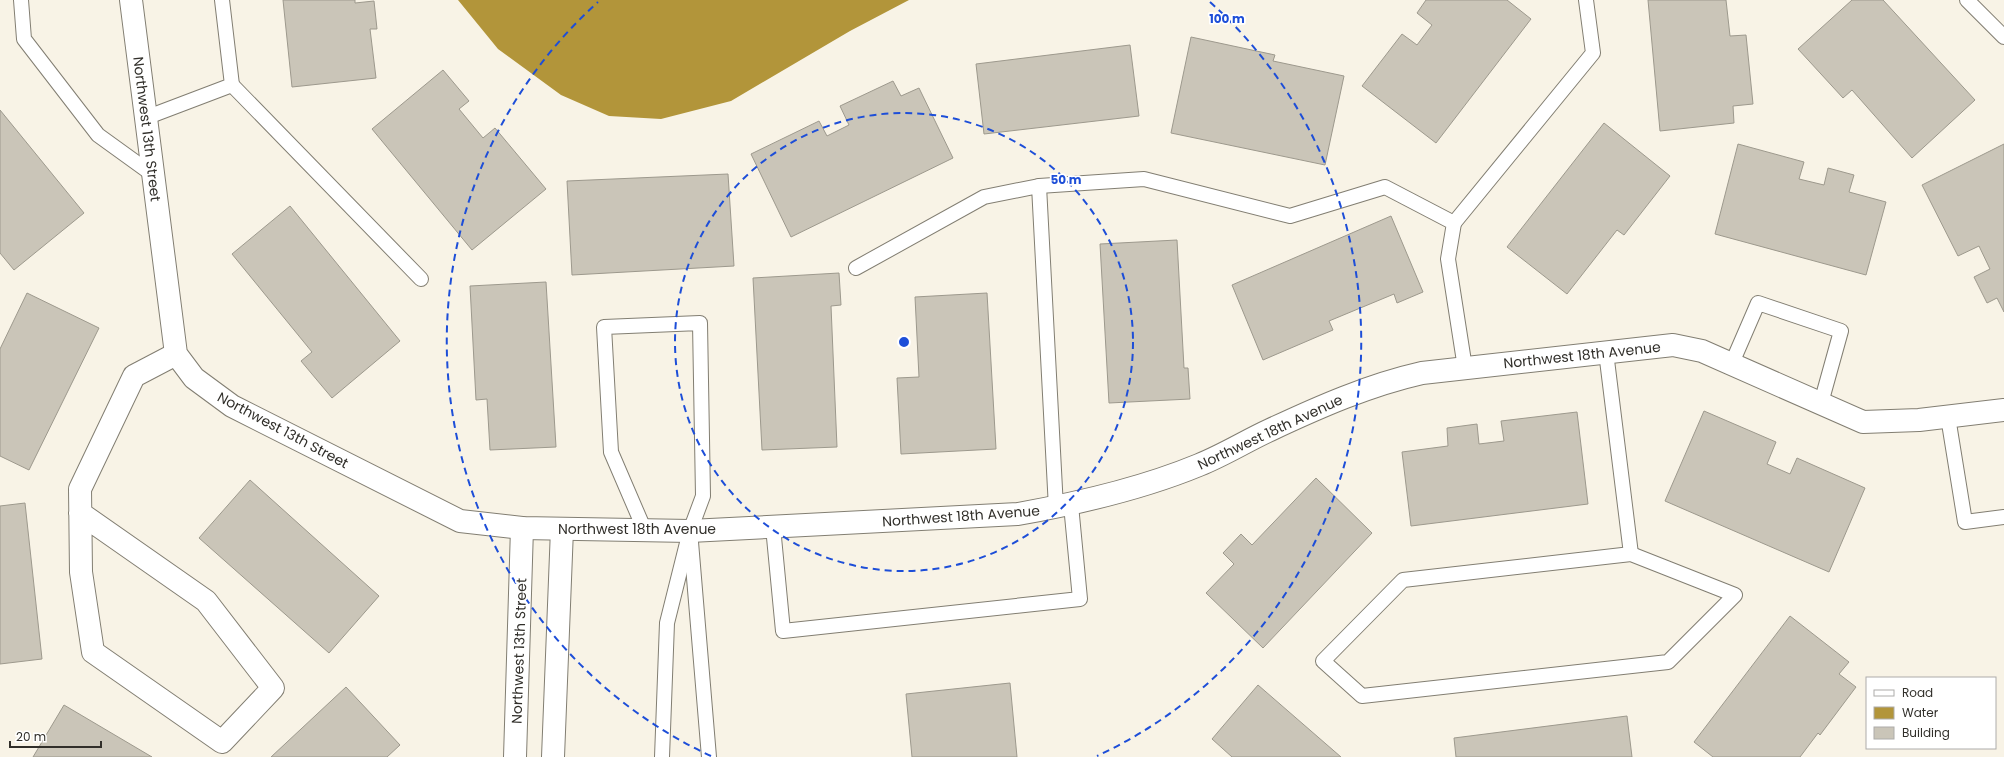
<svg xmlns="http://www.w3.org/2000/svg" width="2004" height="757" viewBox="0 0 2004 757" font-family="Poppins,sans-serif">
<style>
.water{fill:#b2953a}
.building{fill:#cac5b8;stroke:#9d998d}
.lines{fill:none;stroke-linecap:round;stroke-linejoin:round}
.service-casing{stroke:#827e72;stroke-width:16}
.minor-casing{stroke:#827e72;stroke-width:24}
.service{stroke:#fff;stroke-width:14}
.minor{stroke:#fff;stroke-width:22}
.ring{fill:none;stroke:#1d4ed8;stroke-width:2;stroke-dasharray:7 5}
.labels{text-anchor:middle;stroke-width:3.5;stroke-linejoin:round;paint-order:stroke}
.street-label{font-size:14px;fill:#312f2a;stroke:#fff}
.centre{fill:#1d4ed8;stroke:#fff;stroke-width:2}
.ring-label{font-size:12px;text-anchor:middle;font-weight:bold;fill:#1d4ed8;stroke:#fff;stroke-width:3.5;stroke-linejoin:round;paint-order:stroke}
</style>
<rect width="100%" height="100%" fill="#f8f3e6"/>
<!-- water -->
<path class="water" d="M458 0H909L850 31 731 101 661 119 609 116 561 95 498 49Z"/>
<!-- building -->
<g class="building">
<path d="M283 0H355V3L374 1 377 29H370L376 78 292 87Z"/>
<path d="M1426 0H1507L1531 19 1436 143 1362 86 1402 34 1417 45 1432 25 1417 13Z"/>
<path d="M1648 0H1726L1730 36 1746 35 1753 104 1733 106 1734 123 1660 131Z"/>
<path d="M1852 0H1883L1975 100 1912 158 1852 90 1843 98 1798 49Z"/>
<path d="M1191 37 1275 55 1273 61 1344 76 1325 165 1171 133Z"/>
<path d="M1130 45 1139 116 984 134 976 64Z"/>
<path d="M443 70 469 101 459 109 483 138 495 128 546 189 472 250 372 129Z"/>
<path d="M893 81 901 96 919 88 953 158 791 237 751 154 819 121 827 136 849 125 840 106Z"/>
<path d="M0 110 84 213 14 270 0 253Z"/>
<path d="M1604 123 1670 176 1624 235 1617 230 1567 294 1507 247Z"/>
<path d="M1738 144 1804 162 1799 179 1824 185 1828 168 1854 175 1849 192 1886 202 1866 275 1715 234Z"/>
<path d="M2004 144V312L1997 298 1987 303 1974 277 1990 269 1979 246 1958 256 1922 185Z"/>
<path d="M728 174 734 266 572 275 567 181Z"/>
<path d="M290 206 400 341 332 398 301 361 312 352 232 254Z"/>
<path d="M1391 216 1423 292 1397 303 1394 294 1329 321 1333 330 1263 360 1232 285Z"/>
<path d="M1177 240 1184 368H1188L1190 399 1109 403 1100 244Z"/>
<path d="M839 273 841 305 831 306 837 447 762 450 753 278Z"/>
<path d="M546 282 556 447 490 450 487 399 476 400 470 286Z"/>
<path d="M27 293 99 328 29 470 0 456V349Z"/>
<path d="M987 293 996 449 901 454 897 378 919 377 915 297Z"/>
<path d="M1704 411 1776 442 1767 464 1790 474 1797 458 1865 488 1829 572 1665 501Z"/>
<path d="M1577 412 1588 504 1411 526 1402 452 1448 446 1447 428 1477 424 1479 444 1504 441 1501 421Z"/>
<path d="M1316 478 1372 533 1263 648 1206 593 1234 564 1223 553 1241 534 1252 545Z"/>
<path d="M250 480 379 596 329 653 199 538Z"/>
<path d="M25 503 42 659 0 664V506Z"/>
<path d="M1790 616 1849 662 1839 674 1856 687 1820 735 1818 733 1800 757H1713L1694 742Z"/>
<path d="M1010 683 1017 757H912L906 694Z"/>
<path d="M1258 685 1341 757H1232L1212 739Z"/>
<path d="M346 687 400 745 387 757H271Z"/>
<path d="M64 705 152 757H33Z"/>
<path d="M1627 716 1632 757H1456L1454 738Z"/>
</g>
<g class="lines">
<defs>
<g id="service">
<path d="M21 0 24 39 98 135 152 174"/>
<path d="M1967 0 2004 37"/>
<path d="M232 85 421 279"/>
<path d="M145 118 232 85 222 0"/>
<path d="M1039 186 1144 179 1290 216 1385 187 1454 223 1448 259 1465 368"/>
<path d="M1454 223 1593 53 1586 0"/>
<path d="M856 268 984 197 1039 186 1056 508"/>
<path d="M1606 352 1631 554"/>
<path d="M1732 363 1758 303 1841 331 1821 403"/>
<path d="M1948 417 1965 522 2004 517"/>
<path d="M773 527 783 631 1080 599 1071 505"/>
<path d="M645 531 611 452 604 327 700 323 703 496 690 531 667 623 662 757"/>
<path d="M691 542 709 757"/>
<path d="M1631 554 1735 595 1668 662 1362 696 1323 661 1403 580Z"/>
</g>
<g id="minor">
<path d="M131 0 176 354 194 378 232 406 460 521 522 528 690 531 1018 514C1080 503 1141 489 1199 465 1224 455 1246 441 1270 430 1319 407 1369 385 1422 373L1673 345 1702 351 1863 422 1919 420 2004 410"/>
<path d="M80 513 206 601 273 688 222 742 93 652 81 572 80 489 134 376 176 354"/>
<path d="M515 757 522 528"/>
<path d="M553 757 562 529"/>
</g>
</defs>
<!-- service casing -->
<use href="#service" class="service-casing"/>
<!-- minor casing -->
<use href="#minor" class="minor-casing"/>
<!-- service -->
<use href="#service" class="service"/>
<!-- minor -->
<use href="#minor" class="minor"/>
</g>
<!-- distance rings -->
<g class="ring">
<circle cx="904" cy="342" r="229"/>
<path d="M711 756A457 457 0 0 1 598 2M1210 2A457 457 0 0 1 1097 756"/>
</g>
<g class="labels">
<!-- street labels -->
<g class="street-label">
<text transform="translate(147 129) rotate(83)" y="5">Northwest 13th Street</text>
<text transform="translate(1582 355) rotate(-6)" y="5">Northwest 18th Avenue</text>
<text transform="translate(283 430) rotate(28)" y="5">Northwest 13th Street</text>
<text transform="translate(1270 432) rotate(-25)" y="5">Northwest 18th Avenue</text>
<text transform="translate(961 516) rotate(-4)" y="5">Northwest 18th Avenue</text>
<text x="637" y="534">Northwest 18th Avenue</text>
<text transform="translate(519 651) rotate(-88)" y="5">Northwest 13th Street</text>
</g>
</g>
<circle cx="904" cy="342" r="6" class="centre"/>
<g class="ring-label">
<text x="1227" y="23">100 m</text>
<text x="1066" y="184">50 m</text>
</g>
<!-- legend -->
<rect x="1866" y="677" width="130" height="72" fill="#ffffff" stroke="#adacaa"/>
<rect x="1874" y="690" width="20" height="6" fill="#ffffff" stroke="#adacaa"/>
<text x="1902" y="697" font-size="12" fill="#312f2a">Road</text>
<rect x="1874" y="707" width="20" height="12" fill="#b2953a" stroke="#adacaa"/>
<text x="1902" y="717" font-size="12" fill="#312f2a">Water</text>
<rect x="1874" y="727" width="20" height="12" fill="#cac5b8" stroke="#adacaa"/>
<text x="1902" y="737" font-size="12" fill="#312f2a">Building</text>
<!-- scale -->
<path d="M10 741v6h91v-6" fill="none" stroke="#312f2a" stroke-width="2"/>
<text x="16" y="741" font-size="12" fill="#312f2a" stroke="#ffffff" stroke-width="3" paint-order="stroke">20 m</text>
</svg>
